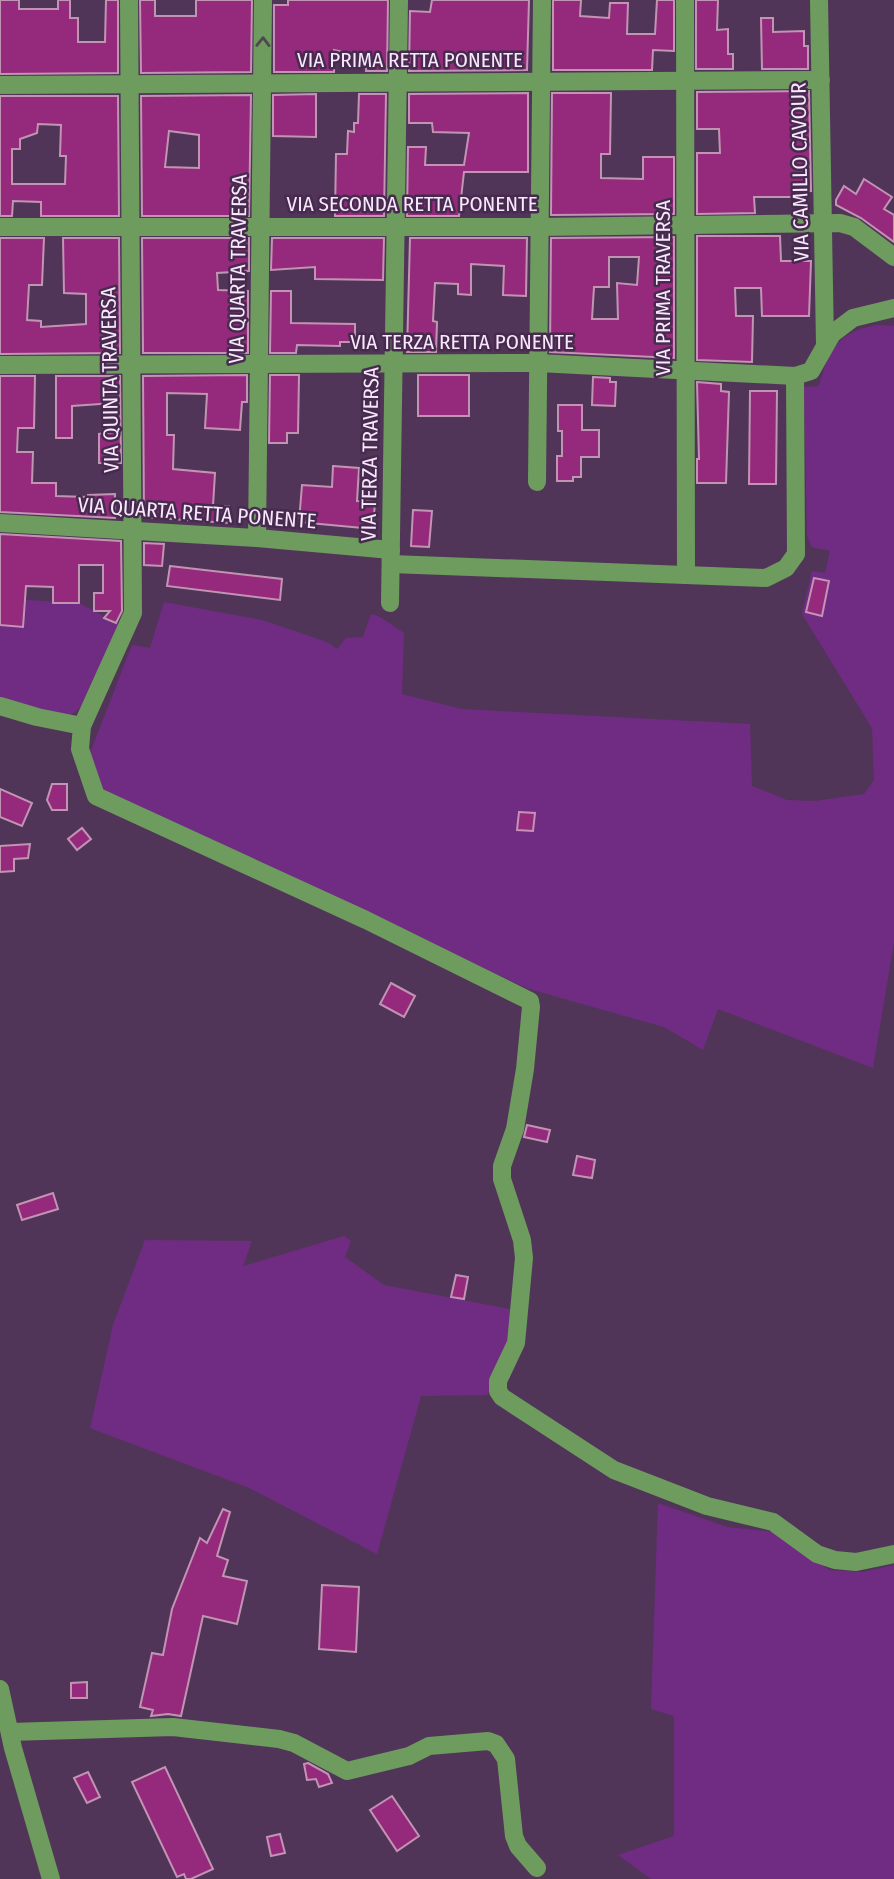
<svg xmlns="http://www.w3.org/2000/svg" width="894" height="1879" viewBox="0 0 894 1879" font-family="'Fira Sans Condensed',sans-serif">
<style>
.green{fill:#702c82}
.building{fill:#95297c;stroke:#c294b3;stroke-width:2;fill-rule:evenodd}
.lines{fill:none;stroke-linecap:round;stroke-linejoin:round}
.minor{stroke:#6d9c5e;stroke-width:18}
.oneway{stroke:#504752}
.labels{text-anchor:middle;stroke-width:5;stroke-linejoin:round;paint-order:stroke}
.street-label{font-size:21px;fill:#f9e7fd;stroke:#462b4e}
</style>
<rect width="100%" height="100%" fill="#513559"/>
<!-- green -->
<g class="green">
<path d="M877 325 894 326V942L873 1068 718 1009 703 1050 664 1027 529 989 99 792 90 753 132 645 150 648 164 602 262 620 327 642 337 649 346 638 363 637 371 614 380 617 404 633 402 694 462 709 750 724 752 786 787 800 815 801 864 794 874 780 872 728 802 614 812 571 825 573 830 551 812 547 807 536 804 387 819 386C829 349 838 332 877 325Z"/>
<path d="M26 600 79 603 120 625 83 705 71 715 63 717 0 699V625L23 627Z"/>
<path d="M344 1236 351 1241 345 1257 384 1285 515 1310 514 1340 487 1395 421 1396 377 1554 247 1487 90 1428 113 1325 145 1240 252 1241 243 1266Z"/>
<path d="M658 1503 727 1527 776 1532 829 1570 864 1572 894 1565V1879H651L618 1855 674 1836V1716L651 1709Z"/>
</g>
<!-- building -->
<g class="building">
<path d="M0 0H19V9H58V0H70V18H78V42H105L106 0H118V73L0 74Z"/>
<path d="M140 0H155V16H196V0H252L251 72 141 73Z"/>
<path d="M288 0H388L387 71H366L367 57 334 50V72H274V5H288Z"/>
<path d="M432 0H529L527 70 409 71 410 11 430 12Z"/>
<path d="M553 0H581L580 16 609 18 610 3H628L627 34H655L657 0H674V51L653 50 652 70H553Z"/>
<path d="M696 0H718L717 30 728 29V54H733V69H696Z"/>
<path d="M761 18H773V32L804 31V46H808V69H762Z"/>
<path d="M809 91 811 191 795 192V197H754L755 213 697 214V153H720L719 129H697V92Z"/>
<path d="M528 93V172H464L459 216H407L408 147H426L425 165H464L469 133 433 132 432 123H409V94Z"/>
<path d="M552 93H611L610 154H601V178L643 179V157H674V214L551 215Z"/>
<path d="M316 94V137L273 136V95Z"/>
<path d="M359 94H386L384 216H335L336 154H347L348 131 354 132V123H358Z"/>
<path d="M251 95 249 216H142L141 96ZM169 131 199 135V168L165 167Z"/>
<path d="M0 96H118L119 216H41V202L13 201 12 216H0ZM38 124 61 125 60 156H66L65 184H12V149H20V139L37 133Z"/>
<path d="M864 179 892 197 884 209 894 215V242L861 218 836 205V200L844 186 856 194Z"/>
<path d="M697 236H780L781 261H811L809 316H762L761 288H735L736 316H753L752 362 697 360Z"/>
<path d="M674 237V358L550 352 551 238ZM609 257H639L637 285 617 283 618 319H592L594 287H609Z"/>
<path d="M0 238H44L42 285H29L27 320 41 321V327L86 324V294L64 293 63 238H119L120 353 0 354Z"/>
<path d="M142 238H249V271L217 273 218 290 248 291V353H143Z"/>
<path d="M272 238H384L383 280 315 279V267L271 270Z"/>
<path d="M410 238H527L526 296 503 295 504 266 471 264V295L458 294V284L435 283 433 321 437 322 436 352H407Z"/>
<path d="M271 291H291V323L355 324V342H340V346L297 345 296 353H270Z"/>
<path d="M247 375V402H242L240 430 205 428 207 394 167 393V435H174L173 469 215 473 213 506H229L228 523 144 517 143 376Z"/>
<path d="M270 375H299L298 433H287V443H269Z"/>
<rect x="418" y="375" width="51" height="41"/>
<path d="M0 376H35L34 428H18L17 452H33L32 483H56V496L88 497V495L115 494V518L0 512Z"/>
<path d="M56 376H120L121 463H99V434L114 432V403L72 406V438H56Z"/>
<path d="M593 377 610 378V382H616L615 406 592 405Z"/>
<path d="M697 382 721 384V391L729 392 726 483H697V459H699Z"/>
<path d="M750 391H777L776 484H749Z"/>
<path d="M558 405H582V430H599V457H581V477H573V481H557V456H562V431H558Z"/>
<path d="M333 466 359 468 357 501 375 502 373 529 299 522 302 485 332 487Z"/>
<path d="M413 510 432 511 429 547 411 546Z"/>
<path d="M0 534 121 541 122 611 116 623 104 618 110 611H94V593H103V565H79V603H53V587L26 586 23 627 0 625Z"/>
<path d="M144 543 164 544 162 566 144 565Z"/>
<path d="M170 566 282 579 280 600 167 586Z"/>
<path d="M814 578 829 581 822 616 806 612Z"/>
<path d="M52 784H67V810H52L47 800Z"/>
<path d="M0 789 32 803 22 826 0 817Z"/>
<path d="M519 812 535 813 533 831 517 830Z"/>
<path d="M82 828 91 839 77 850 68 839Z"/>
<path d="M30 844 28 858 14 859V871L0 872V846Z"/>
<path d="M391 983 415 996 404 1017 380 1004Z"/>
<path d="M527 1125 550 1130 547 1142 524 1137Z"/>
<path d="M577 1156 595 1160 592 1178 573 1175Z"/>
<path d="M53 1193 58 1209 22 1220 17 1205Z"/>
<path d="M456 1275 468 1277 464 1299 451 1297Z"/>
<path d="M223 1509 230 1512 217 1556 228 1560 223 1576 247 1581 237 1624 203 1616 181 1716 168 1714 151 1716 153 1710 140 1707 152 1653 163 1655 172 1609 200 1538 207 1543Z"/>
<path d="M322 1585 359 1587 356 1652 319 1649Z"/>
<path d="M87 1682V1698H71V1683Z"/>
<path d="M308 1763 328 1774 332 1783 319 1787 316 1779 307 1780 304 1764Z"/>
<path d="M165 1767 213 1869 191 1879H186L184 1874 177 1877 132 1782Z"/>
<path d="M88 1772 100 1797 87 1803 74 1778Z"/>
<path d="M392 1796 419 1836 397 1851 370 1810Z"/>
<path d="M280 1834 285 1853 271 1856 267 1837Z"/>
</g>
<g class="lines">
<!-- minor -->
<g class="minor">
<path d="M129 0 133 613 82 726 80 749 96 796 366 920 530 1001 531 1007 525 1069 515 1129 502 1166V1179L522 1240 524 1258 516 1343 498 1381V1391L502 1397 614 1470 707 1506 773 1522 817 1554 835 1560 856 1562 894 1554"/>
<path d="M685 0 686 575"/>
<path d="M819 0 825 344"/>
<path d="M0 85 821 80"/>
<path d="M0 227H539L840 223 854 227 894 257"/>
<path d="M0 365 538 363 795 376 811 371 832 334 853 318 894 308"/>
<path d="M537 482 542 0"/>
<path d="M0 523 257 538 391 550"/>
<path d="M257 538 263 0"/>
<path d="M391 564 766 578 786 568 796 554 795 376"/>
<path d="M390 603 399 0"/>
<path d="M0 706 37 717 82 726"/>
<path d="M0 1689 13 1748 51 1879"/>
<path d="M10 1732 173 1727 279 1739 294 1743 347 1771 409 1756 429 1746 488 1741 496 1744 506 1759 514 1836 518 1846 537 1868"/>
</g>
</g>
<!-- one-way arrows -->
<defs><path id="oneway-chevron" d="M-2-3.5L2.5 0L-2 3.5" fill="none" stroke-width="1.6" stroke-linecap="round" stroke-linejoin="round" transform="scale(1.75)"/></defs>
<use class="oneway" href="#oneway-chevron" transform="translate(263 42) rotate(-89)"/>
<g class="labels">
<!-- street labels -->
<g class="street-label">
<text x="410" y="67">VIA PRIMA RETTA PONENTE</text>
<text transform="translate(800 172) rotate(-91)" y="7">VIA CAMILLO CAVOUR</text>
<text x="412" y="211">VIA SECONDA RETTA PONENTE</text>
<text transform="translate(238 269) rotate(-89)" y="7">VIA QUARTA TRAVERSA</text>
<text transform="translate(663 288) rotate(-90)" y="7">VIA PRIMA TRAVERSA</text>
<text x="462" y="349">VIA TERZA RETTA PONENTE</text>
<text transform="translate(110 380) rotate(-91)" y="7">VIA QUINTA TRAVERSA</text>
<text transform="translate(370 454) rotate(-89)" y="7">VIA TERZA TRAVERSA</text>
<text transform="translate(197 513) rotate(4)" y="7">VIA QUARTA RETTA PONENTE</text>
</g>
</g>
</svg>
